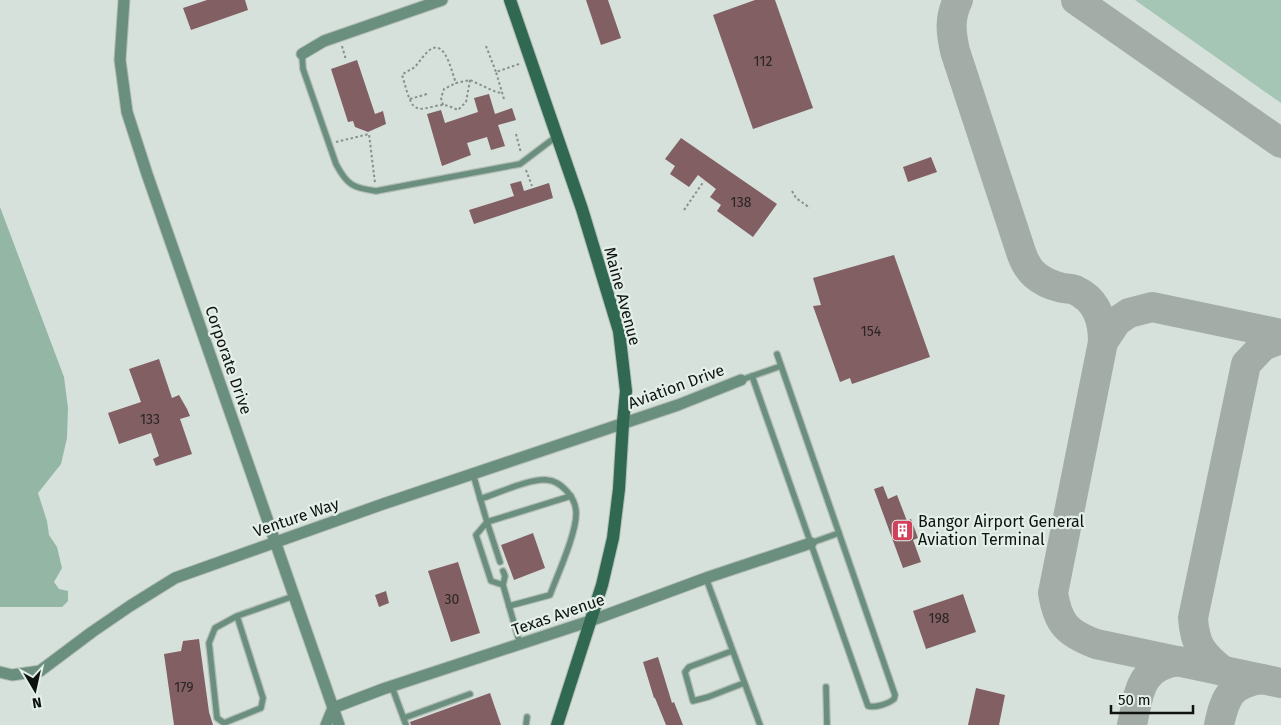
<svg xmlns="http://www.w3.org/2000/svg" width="1281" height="725" viewBox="0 0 1281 725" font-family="'Fira Sans',sans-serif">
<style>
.green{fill:#a5c6b5}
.forest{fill:#93b6a5}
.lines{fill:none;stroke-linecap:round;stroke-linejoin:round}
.taxiway{stroke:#a4aca8;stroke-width:30}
.building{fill:#815f62}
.lane-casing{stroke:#b2bcb6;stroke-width:8}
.street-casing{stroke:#b2bcb6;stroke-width:13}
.secondary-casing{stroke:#b2bcb6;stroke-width:14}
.path{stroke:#88908c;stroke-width:2;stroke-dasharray:2.5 2.5;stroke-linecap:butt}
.lane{stroke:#6b8f7e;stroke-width:5.5}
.street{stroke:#6b8f7e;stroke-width:11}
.secondary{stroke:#306851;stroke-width:12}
.labels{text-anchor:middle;stroke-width:4.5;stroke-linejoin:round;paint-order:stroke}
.number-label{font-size:14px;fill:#2b2524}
.street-label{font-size:16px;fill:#0e1210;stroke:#e3efe8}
.poi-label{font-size:16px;fill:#0e1210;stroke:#e3efe8;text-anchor:start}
</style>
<rect width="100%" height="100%" fill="#d6e1db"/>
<!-- green -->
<path class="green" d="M1135 0H1281V103Z"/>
<!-- forest -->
<path class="forest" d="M0 207 64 377 68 408 67 438 61 464 38 493 47 521 49 535 57 547 62 568 54 582 59 589 68 591V601L62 607H0Z"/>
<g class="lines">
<!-- taxiway -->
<g class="taxiway">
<path d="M958 0C949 18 951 33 955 51L1021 252C1024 261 1028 269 1035 275 1042 281 1051 285 1059 287 1064 289 1070 288 1075 290 1097 300 1103 320 1103 342L1053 593C1058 624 1067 633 1096 644L1281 683"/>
<path d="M1076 0 1281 143"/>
<path d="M1103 342 1117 321 1129 313 1152 307 1281 334"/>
<path d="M1223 671C1202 654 1195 646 1193 618L1246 364 1263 346 1281 339"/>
<path d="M1132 725C1139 693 1139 667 1178 661"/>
<path d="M1219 725C1225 697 1231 683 1262 679"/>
</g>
</g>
<!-- building -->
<g class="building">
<path d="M207 0H245L248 10 191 30 183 8Z"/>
<path d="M586 0H608L621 38 601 45Z"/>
<path d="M755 0H775L813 108 753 129 713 15Z"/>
<path d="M357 60 375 114 383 111 386 124 368 132 355 127 353 121 348 122 331 69Z"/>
<path d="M489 94 495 114 512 108 516 120 498 125 505 146 491 150 487 137 467 143 471 155 442 166 427 114 441 110 445 123 478 112 474 98Z"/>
<path d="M681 138 777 204 753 237 717 211 721 205 710 197 716 189 698 175 689 187 670 174 675 166 665 159Z"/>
<path d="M931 157 937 172 908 182 903 167Z"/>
<path d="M521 181 524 191 549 183 553 198 474 224 469 210 514 196 510 184Z"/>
<path d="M894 255 930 357 852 384 850 378 840 382 813 306 821 305 813 278Z"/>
<path d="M159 359 172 398 179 395 187 409 190 416 180 419 192 454 156 466 153 459 159 456 151 433 119 444 108 413 141 402 129 369Z"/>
<path d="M883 486 888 499 897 495 907 521 911 519 918 538 913 540 921 562 903 568 874 489Z"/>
<path d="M533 533 545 568 514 580 501 545Z"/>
<path d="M458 562 480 633 451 642 428 571Z"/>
<path d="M386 591 389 603 379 607 375 595Z"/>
<path d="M963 594 976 632 926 649 913 611Z"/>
<path d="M199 639 209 712 213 725H174L164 654 181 651 183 641Z"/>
<path d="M658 657 672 703 674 702 683 725H666L655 698H654L643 662Z"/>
<path d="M976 688 1005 695 999 725H968Z"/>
<path d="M490 693 501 725H411L410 722Z"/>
</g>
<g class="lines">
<defs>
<g id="lane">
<path d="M302 54 303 69 336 164C347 185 353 188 376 191L520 164 557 136"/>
<path d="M752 376 868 706C875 708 888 704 894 699L895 695 777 354"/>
<path d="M741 380 781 366"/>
<path d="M473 474 487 522 571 496"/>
<path d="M480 499C496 494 531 478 547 480 561 481 575 497 576 511 578 530 557 576 550 595L509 606"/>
<path d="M487 522 476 535 491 581 503 585 520 644"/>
<path d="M487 522 500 562"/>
<path d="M811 543 839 533"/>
<path d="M706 578 760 725"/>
<path d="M503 585 505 576 503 571"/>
<path d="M237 616 263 698 261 708 224 723 217 718 209 643 215 628 237 616 294 596"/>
<path d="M732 651 689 667 685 672 693 701 708 697 744 683"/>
<path d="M392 687 406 725"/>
<path d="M826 687 827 725"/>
<path d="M404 718 470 694"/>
<path d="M526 725 527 717"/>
</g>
<g id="street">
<path d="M124 0 120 60 127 112 147 174 339 725"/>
<path d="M302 54 324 41 442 0"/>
<path d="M0 672 12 675 40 671 92 632 130 606 175 578 383 504 678 405 741 380"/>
<path d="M326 725 333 708 383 689 590 621 706 578 811 543"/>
</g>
<path id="secondary" d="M510 0 582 209 619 331 626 391 623 423 619 489 613 538 602 585 557 725"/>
</defs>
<!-- lane casing -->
<use href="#lane" class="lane-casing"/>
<!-- street casing -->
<use href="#street" class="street-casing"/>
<!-- secondary casing -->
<use href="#secondary" class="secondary-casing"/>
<!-- path -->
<g class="path">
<path d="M342 46 346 60"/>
<path d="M486 46 496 72"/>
<path d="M470 80 466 102 458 110C453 108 448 105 443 105 432 105 417 115 411 102 407 94 405 84 402 75 406 71 411 70 415 67 420 61 425 53 431 49 446 40 452 74 456 83L470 80 496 92 502 93"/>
<path d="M410 99 427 94"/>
<path d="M504 99 496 72 519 64"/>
<path d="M443 105 441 98 444 89 456 83"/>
<path d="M516 134 521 153"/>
<path d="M336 142 369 134 375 183"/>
<path d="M526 170 532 186"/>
<path d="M792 191 796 198 810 208"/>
<path d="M684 210 704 181"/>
</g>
<!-- lane -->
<use href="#lane" class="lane"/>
<!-- street -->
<use href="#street" class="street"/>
<!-- secondary -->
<use href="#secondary" class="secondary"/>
</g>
<!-- icons -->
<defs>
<symbol id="building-square" viewBox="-11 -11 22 22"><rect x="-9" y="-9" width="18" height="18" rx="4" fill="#d1415b" stroke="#e3efe8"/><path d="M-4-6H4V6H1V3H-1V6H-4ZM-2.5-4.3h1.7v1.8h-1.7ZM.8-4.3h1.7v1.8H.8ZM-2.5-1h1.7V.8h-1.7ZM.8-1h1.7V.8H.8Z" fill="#fff"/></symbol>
</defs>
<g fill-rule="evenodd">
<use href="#building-square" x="890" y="518" width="25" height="25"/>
</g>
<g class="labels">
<!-- number labels -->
<g class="number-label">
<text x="763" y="66">112</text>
<text x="741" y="207">138</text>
<text x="871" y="336">154</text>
<text x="150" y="424">133</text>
<text x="452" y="604">30</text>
<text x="939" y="623">198</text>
<text x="184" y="692">179</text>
</g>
<!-- street labels -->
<g class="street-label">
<text transform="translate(623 296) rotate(75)" y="6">Maine Avenue</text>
<text transform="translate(229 360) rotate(71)" y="6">Corporate Drive</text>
<text transform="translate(676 386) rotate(-20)" y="6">Aviation Drive</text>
<text transform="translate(296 517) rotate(-19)" y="6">Venture Way</text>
<text transform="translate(558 614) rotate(-19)" y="6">Texas Avenue</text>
</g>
<!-- poi labels -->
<g class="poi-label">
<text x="918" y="527">Bangor Airport General<tspan x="918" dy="18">Aviation Terminal</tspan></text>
</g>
</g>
<!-- north arrow -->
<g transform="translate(35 690) rotate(171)" stroke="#e3efe8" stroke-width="4" paint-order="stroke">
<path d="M0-4L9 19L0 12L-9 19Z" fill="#0e1210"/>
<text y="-8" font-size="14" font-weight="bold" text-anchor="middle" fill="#0e1210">N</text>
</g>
<!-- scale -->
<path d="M1111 705v8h82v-8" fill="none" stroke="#0e1210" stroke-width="2.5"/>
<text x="1118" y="705" font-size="15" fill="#0e1210" stroke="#e3efe8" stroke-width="4" paint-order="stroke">50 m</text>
</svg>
